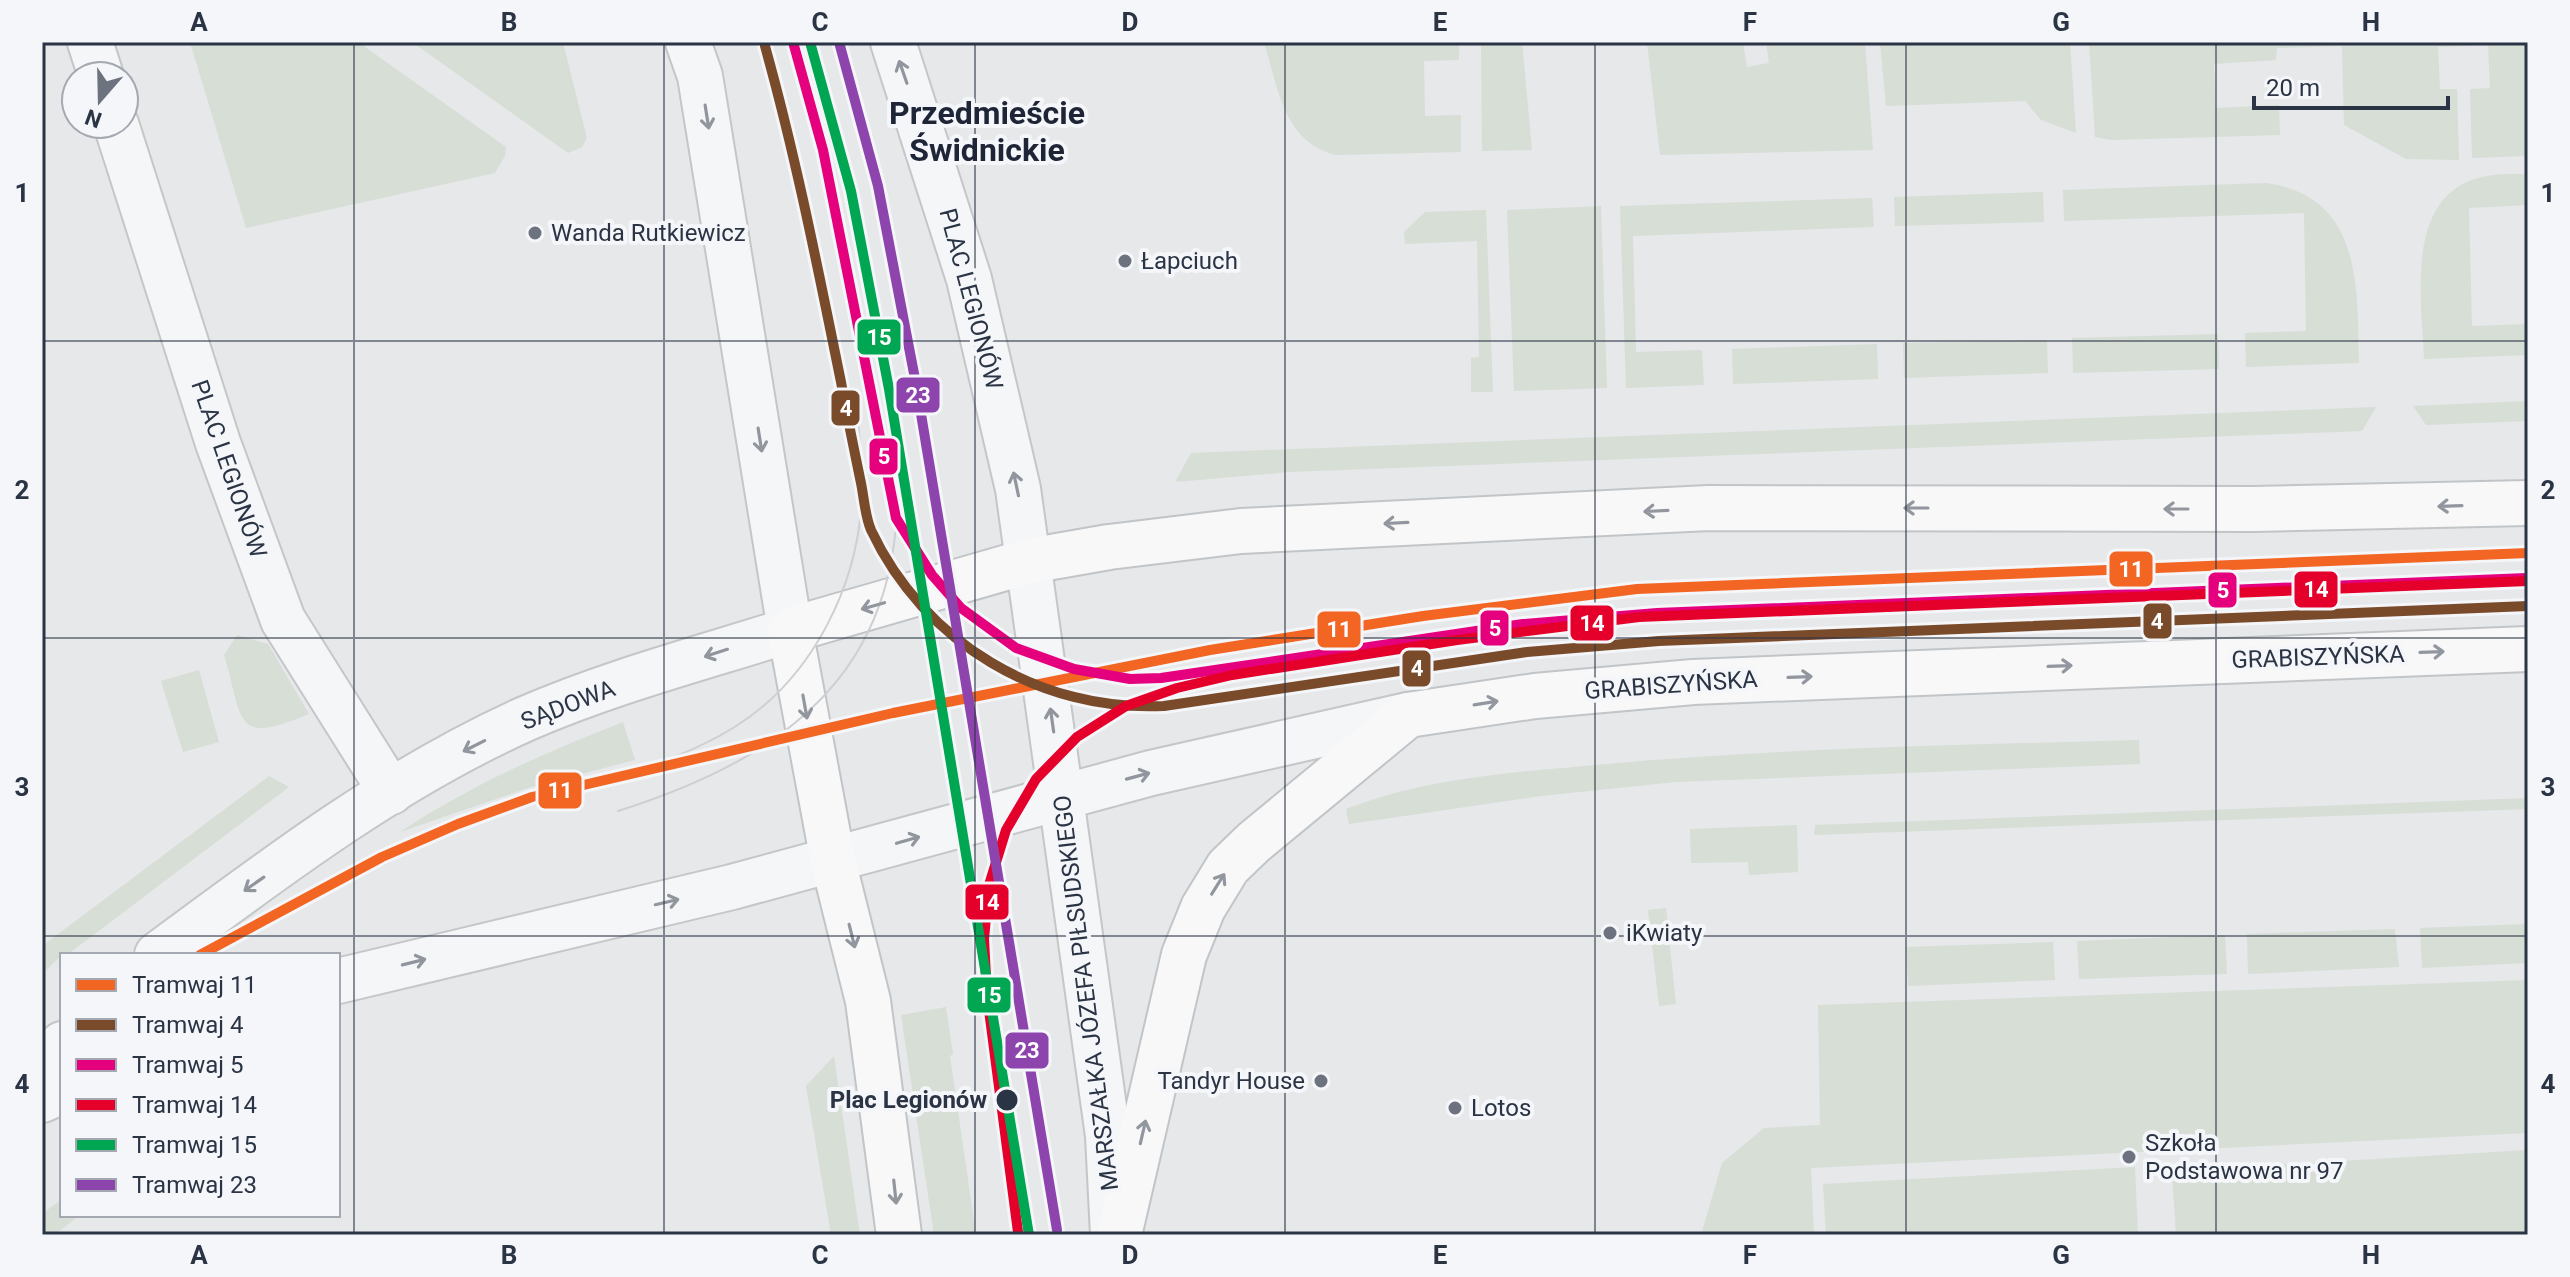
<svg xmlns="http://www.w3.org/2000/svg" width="2570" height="1277" viewBox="0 0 2570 1277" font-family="Roboto,sans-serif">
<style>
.green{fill:#d6ded6}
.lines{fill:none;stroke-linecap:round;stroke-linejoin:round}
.minor-casing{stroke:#c4c6c8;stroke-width:48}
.major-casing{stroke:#c2c5c8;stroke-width:48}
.minor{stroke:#f5f6f7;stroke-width:44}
.major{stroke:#f8f8f8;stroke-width:44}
.tram{stroke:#cecfd2;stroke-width:2}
.tram-1-casing{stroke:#f4f6f9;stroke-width:16}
.tram-2-casing{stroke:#f4f6f9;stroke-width:16}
.tram-3-casing{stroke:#f4f6f9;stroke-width:16}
.tram-4-casing{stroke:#f4f6f9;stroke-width:16}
.tram-5-casing{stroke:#f4f6f9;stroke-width:16}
.tram-6-casing{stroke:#f4f6f9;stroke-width:16}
.tram-1{stroke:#f26522;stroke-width:10}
.tram-2{stroke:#7a4b2a;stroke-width:10}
.tram-3{stroke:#e5007d;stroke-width:10}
.tram-4{stroke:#e4002b;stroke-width:10}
.tram-5{stroke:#00a651;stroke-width:10}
.tram-6{stroke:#8e44ad;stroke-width:10}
.oneway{stroke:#90959e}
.oneway2{stroke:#92969e}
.grid{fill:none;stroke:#2b3445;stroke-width:2;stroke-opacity:0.55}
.poi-dot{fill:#6c737f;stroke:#f4f6f9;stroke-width:3}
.stop-dot{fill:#2b3445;stroke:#f4f6f9;stroke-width:3}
.labels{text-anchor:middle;stroke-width:8;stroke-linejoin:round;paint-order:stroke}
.poi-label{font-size:24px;fill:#2b3445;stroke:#f4f6f9;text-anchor:start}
.street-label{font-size:24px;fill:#2b3445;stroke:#f4f6f9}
.stop-label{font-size:24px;font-weight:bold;fill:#2b3445;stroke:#f4f6f9;text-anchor:end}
.district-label{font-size:32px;font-weight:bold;fill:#1d2536;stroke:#f4f6f9}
.line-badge{stroke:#f4f6f9;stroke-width:3}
.badge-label{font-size:22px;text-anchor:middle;font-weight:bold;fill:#fff}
.neatline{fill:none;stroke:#2b3445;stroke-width:3}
.grid-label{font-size:26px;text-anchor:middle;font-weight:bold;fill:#2b3445}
</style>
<rect width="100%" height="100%" fill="#e6e8ea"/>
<!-- green -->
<g class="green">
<path d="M190 42H358L506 147 505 156 495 173 246 228Z"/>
<path d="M412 42H563L587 138 582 147 568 153Z"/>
<path d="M1264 42H1459V60L1424 61 1425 116 1461 115V152L1336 155C1283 142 1278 87 1264 42Z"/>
<path d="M1481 42H1522L1532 150 1482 151Z"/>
<path d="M1647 42H1743L1747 67 1769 63 1766 42H1865L1873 150 1660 155Z"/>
<path d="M1880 42H2070L2076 133 2041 120 2025 101 1886 106Z"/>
<path d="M2089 42H2528V156L2472 158 2470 89 2490 88 2488 45 2438 47 2440 89H2457L2459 160 2406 159 2344 125 2342 46 2277 48 2276 60 2214 64 2216 108 2279 105 2280 135 2111 140 2095 137Z"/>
<path d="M2528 174V205L2469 208 2472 326 2528 324V355L2424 359C2422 301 2404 199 2478 178 2494 173 2512 174 2528 174Z"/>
<path d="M2266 183C2363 197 2357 287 2359 363L2246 367 2245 333 2306 331 2304 213 2064 221 2063 190Z"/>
<path d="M2043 192 2044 222 1895 226 1894 197Z"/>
<path d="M1872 198 1874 227 1633 236 1636 352 1702 350 1704 385 1626 388 1620 206Z"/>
<path d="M1601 206 1607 388 1514 391 1507 210Z"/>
<path d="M1486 210 1493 392H1471V358L1479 357 1477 241 1405 244 1404 232 1425 212Z"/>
<path d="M2218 334 2219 369 2073 373 2072 338Z"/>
<path d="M2047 340 2048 373 1904 378 1903 343Z"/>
<path d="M1877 344 1878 379 1733 384 1732 349Z"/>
<path d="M2528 401V421L2426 425 2413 406Z"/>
<path d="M2376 407 2362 431 1290 472 1175 482 1191 453Z"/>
<path d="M237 635 268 644 309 714C233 746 244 722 224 655Z"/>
<path d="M199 670 219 742 183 752 161 681Z"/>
<path d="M623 722 635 760 528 788 400 832C471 785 544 753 623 722Z"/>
<path d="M2139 740 2140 764 1676 782 1541 796 1349 824 1346 809C1429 777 1519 772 1607 764 1784 748 1962 745 2139 740Z"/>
<path d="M269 776 289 787 67 955H62L42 974V946Z"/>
<path d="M2528 798V809L1814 835 1815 825Z"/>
<path d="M1797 825 1798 872 1749 875 1748 862 1691 863 1690 829Z"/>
<path d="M1666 908 1676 1004 1659 1006 1648 910Z"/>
<path d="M2528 924V963L2422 968 2420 928Z"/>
<path d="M2395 929 2399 967 2248 974 2247 934Z"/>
<path d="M2225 935 2227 974 2079 979 2077 941Z"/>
<path d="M2053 942 2055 980 1908 986 1906 947Z"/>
<path d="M2528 980V1133L1811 1168 1814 1235H1701L1722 1163 1764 1128 1820 1125 1818 1005Z"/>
<path d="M946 1007 953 1054 950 1056 976 1235H934L901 1015Z"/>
<path d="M834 1056 860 1235H831L806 1086Z"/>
<path d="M2528 1150V1235H2176L2172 1171Z"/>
<path d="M2135 1167 2138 1235H1826L1823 1184Z"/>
<path d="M62 1199V1215H80L54 1235H42V1214Z"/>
</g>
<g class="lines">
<defs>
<g id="minor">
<path d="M90 42 101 76"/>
<path d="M893 42 969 279 1018 489 1108 1136 1113 1235"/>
<path d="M116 124 218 443 283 620 391 792"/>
<path d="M157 955C273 869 393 778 525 719 610 682 702 658 790 630L700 76 688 42"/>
<path d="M338 981 732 887 1151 773 1408 715"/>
<path d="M42 1065 62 1044"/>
<path d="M42 1100 62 1091"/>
</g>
<g id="major">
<path d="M899 1235 868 1001 833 861 790 630 1029 561 1109 547 1241 531 1709 508 2254 509 2528 503"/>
<path d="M1119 1235 1184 955 1203 908 1228 867 1254 842 1408 715 1535 696 1693 682 2528 649"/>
</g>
</defs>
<!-- minor casing -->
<use href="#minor" class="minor-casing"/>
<!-- major casing -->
<use href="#major" class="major-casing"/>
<!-- minor -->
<use href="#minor" class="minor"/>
<!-- major -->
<use href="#major" class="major"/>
<!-- tram -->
<g class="tram">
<path d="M609 779C652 766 694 752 733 728 813 679 860 583 862 491 862 460 859 430 856 399"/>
<path d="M618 811C811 750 916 650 895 438"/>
</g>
<defs>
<path id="tram-1" d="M200 955 382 857 458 824 532 797 893 713 1210 650 1423 616 1637 589 2528 553"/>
<path id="tram-2" d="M765 46C796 157 818 269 841 382 847 416 854 449 861 483 864 498 865 516 871 530 924 643 1041 712 1164 706L1527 652 1659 641 2528 606"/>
<path id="tram-3" d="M793 42 823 150 896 518 932 575 961 608 1016 648 1074 669 1130 679 1161 678 1523 624 1657 613 2527 578"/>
<path id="tram-4" d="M1018 1232 987 995 984 939 989 885 1006 830 1036 779 1077 737 1126 706 1177 688 1232 675 1457 640 1639 617 2528 581"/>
<path id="tram-5" d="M810 42 851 191 889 389 1029 1235"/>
<path id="tram-6" d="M839 42 878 186 916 384 1057 1230"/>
</defs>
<!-- tram-1 casing -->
<use href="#tram-1" class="tram-1-casing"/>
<!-- tram-2 casing -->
<use href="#tram-2" class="tram-2-casing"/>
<!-- tram-3 casing -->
<use href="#tram-3" class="tram-3-casing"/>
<!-- tram-4 casing -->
<use href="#tram-4" class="tram-4-casing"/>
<!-- tram-5 casing -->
<use href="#tram-5" class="tram-5-casing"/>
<!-- tram-6 casing -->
<use href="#tram-6" class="tram-6-casing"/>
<!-- tram-1 -->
<use href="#tram-1" class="tram-1"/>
<!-- tram-2 -->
<use href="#tram-2" class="tram-2"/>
<!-- tram-3 -->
<use href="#tram-3" class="tram-3"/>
<!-- tram-4 -->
<use href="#tram-4" class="tram-4"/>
<!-- tram-5 -->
<use href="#tram-5" class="tram-5"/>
<!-- tram-6 -->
<use href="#tram-6" class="tram-6"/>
</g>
<!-- one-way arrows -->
<defs><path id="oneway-shaft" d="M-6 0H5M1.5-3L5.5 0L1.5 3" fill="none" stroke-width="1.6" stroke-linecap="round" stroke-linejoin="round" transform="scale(2)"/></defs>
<g class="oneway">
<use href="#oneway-shaft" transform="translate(903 72) rotate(-109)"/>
<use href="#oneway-shaft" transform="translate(707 117) rotate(81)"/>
<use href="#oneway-shaft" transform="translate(760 440) rotate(81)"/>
<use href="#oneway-shaft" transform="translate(1016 484) rotate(-102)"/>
<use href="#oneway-shaft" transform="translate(716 653) rotate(162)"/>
<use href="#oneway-shaft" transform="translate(1052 720) rotate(-98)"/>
<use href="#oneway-shaft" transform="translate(474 746) rotate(153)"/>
<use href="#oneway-shaft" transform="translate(1138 776) rotate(-15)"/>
<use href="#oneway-shaft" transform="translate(908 840) rotate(-16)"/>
<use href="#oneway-shaft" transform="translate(254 884) rotate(145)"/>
<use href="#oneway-shaft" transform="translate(667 902) rotate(-13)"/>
<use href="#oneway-shaft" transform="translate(414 962) rotate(-14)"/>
</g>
<g class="oneway2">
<use href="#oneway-shaft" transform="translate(2450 506) rotate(178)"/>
<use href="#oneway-shaft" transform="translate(1916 508) rotate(-180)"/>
<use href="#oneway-shaft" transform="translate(2176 509) rotate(-180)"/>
<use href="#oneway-shaft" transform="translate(1656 511) rotate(177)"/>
<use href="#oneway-shaft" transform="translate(1396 523) rotate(177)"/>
<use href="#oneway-shaft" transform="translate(873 606) rotate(164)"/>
<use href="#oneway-shaft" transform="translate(2432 652) rotate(-2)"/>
<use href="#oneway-shaft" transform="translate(2060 666) rotate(-2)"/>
<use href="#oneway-shaft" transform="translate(1800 677) rotate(-2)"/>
<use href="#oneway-shaft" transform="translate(1486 703) rotate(-9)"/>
<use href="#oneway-shaft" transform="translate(805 707) rotate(80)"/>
<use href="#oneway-shaft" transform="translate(1218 884) rotate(-58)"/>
<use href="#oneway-shaft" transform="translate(852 936) rotate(76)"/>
<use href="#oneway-shaft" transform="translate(1143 1132) rotate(-77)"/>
<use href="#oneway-shaft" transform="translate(895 1192) rotate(84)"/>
</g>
<!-- grid -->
<path class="grid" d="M354 42V1235M664 42V1235M975 42V1235M1285 42V1235M1595 42V1235M1906 42V1235M2216 42V1235M42 341H2528M42 638H2528M42 936H2528"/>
<!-- markers -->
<g class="poi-dot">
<circle cx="535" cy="233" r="8"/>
<circle cx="1125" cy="261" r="8"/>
<circle cx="1610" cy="933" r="8"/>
<circle cx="1321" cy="1081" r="8"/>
<circle cx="1455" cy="1108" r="8"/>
<circle cx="2129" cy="1157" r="8"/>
</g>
<circle class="stop-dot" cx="1007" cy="1100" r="12"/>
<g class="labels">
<!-- poi labels -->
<g class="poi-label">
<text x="551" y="241">Wanda Rutkiewicz</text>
<text x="1141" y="269">Łapciuch</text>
<text x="1626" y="941">iKwiaty</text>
<text x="1305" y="1089" text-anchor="end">Tandyr House</text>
<text x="1471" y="1116">Lotos</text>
<text x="2145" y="1151">Szkoła<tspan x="2145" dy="28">Podstawowa nr 97</tspan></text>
</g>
<!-- street labels -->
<g class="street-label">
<text transform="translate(971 299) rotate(75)" y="8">PLAC LEGIONÓW</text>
<text transform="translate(229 469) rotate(71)" y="8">PLAC LEGIONÓW</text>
<text transform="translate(2318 657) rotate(-2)" y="8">GRABISZYŃSKA</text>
<text transform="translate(1671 685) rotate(-4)" y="8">GRABISZYŃSKA</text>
<text transform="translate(568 705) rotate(-21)" y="8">SĄDOWA</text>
<text transform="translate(1086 993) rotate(-97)" y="8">MARSZAŁKA JÓZEFA PIŁSUDSKIEGO</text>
</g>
<!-- stop labels -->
<g class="stop-label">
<text x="987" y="1108">Plac Legionów</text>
</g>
<!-- district labels -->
<g class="district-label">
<text x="987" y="124">Przedmieście<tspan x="987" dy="37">Świdnickie</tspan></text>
</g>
</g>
<g class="line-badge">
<rect x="856" y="318" width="46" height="38" rx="8" fill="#00a651"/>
<rect x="895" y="376" width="46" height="38" rx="8" fill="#8e44ad"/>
<rect x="830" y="389" width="31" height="38" rx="8" fill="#7a4b2a"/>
<rect x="868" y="437" width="31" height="39" rx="8" fill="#e5007d"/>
<rect x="2108" y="550" width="46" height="38" rx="8" fill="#f26522"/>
<rect x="2293" y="570" width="46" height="39" rx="8" fill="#e4002b"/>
<rect x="2207" y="571" width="31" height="38" rx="8" fill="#e5007d"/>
<rect x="2142" y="602" width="31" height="38" rx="8" fill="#7a4b2a"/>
<rect x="1569" y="604" width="46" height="38" rx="8" fill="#e4002b"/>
<rect x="1479" y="609" width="31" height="38" rx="8" fill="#e5007d"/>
<rect x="1316" y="610" width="46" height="39" rx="8" fill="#f26522"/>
<rect x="1401" y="649" width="31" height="39" rx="8" fill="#7a4b2a"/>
<rect x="537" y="771" width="46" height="39" rx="8" fill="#f26522"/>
<rect x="964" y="883" width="46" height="38" rx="8" fill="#e4002b"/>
<rect x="966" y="976" width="46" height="38" rx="8" fill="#00a651"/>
<rect x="1004" y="1031" width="46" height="39" rx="8" fill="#8e44ad"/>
</g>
<g class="badge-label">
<text x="879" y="345">15</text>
<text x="918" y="403">23</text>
<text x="846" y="416">4</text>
<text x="884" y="464">5</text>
<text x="2131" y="577">11</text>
<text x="2316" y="597">14</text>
<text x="2223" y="598">5</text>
<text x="2157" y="629">4</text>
<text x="1592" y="631">14</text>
<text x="1495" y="636">5</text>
<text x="1339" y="637">11</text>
<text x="1417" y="676">4</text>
<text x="560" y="798">11</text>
<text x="987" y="910">14</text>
<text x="989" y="1003">15</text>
<text x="1027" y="1058">23</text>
</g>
<!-- border -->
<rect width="2570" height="1277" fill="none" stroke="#f4f6f9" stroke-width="88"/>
<!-- legend -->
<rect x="60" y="953" width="280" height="264" fill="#f4f6f9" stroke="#a4a8b1" stroke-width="2"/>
<rect x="76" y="979" width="40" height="12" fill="#f26522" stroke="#a4a8b1" stroke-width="2"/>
<text x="132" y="993" font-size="24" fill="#2b3445">Tramwaj 11</text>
<rect x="76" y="1019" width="40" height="12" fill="#7a4b2a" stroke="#a4a8b1" stroke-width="2"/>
<text x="132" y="1033" font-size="24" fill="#2b3445">Tramwaj 4</text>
<rect x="76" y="1059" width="40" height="12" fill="#e5007d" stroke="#a4a8b1" stroke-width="2"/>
<text x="132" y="1073" font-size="24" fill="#2b3445">Tramwaj 5</text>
<rect x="76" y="1099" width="40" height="12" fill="#e4002b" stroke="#a4a8b1" stroke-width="2"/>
<text x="132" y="1113" font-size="24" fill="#2b3445">Tramwaj 14</text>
<rect x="76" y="1139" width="40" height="12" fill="#00a651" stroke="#a4a8b1" stroke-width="2"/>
<text x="132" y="1153" font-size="24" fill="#2b3445">Tramwaj 15</text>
<rect x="76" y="1179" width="40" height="12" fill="#8e44ad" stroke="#a4a8b1" stroke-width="2"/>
<text x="132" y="1193" font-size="24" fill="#2b3445">Tramwaj 23</text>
<!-- north arrow -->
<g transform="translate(100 100) rotate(200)"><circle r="38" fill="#f4f6f9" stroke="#a4a8b1" stroke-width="2"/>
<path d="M0-6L14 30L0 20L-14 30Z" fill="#6c737f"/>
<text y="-12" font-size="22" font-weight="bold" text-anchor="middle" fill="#2b3445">N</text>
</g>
<!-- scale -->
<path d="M2254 96v12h194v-12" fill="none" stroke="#2b3445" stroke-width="4"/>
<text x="2266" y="96" font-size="24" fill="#2b3445" stroke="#f4f6f9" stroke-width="6" paint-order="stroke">20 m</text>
<rect x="44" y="44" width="2482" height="1189" class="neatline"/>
<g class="grid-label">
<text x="199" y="31">A</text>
<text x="509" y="31">B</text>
<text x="820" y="31">C</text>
<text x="1130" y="31">D</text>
<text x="1440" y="31">E</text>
<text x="1750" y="31">F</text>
<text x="2061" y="31">G</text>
<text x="2371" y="31">H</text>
<text x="22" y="202">1</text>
<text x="2548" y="202">1</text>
<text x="22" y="499">2</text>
<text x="2548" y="499">2</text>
<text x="22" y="796">3</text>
<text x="2548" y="796">3</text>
<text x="22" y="1093">4</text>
<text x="2548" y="1093">4</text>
<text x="199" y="1264">A</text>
<text x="509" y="1264">B</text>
<text x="820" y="1264">C</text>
<text x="1130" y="1264">D</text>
<text x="1440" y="1264">E</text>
<text x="1750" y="1264">F</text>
<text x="2061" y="1264">G</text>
<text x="2371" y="1264">H</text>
</g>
</svg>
